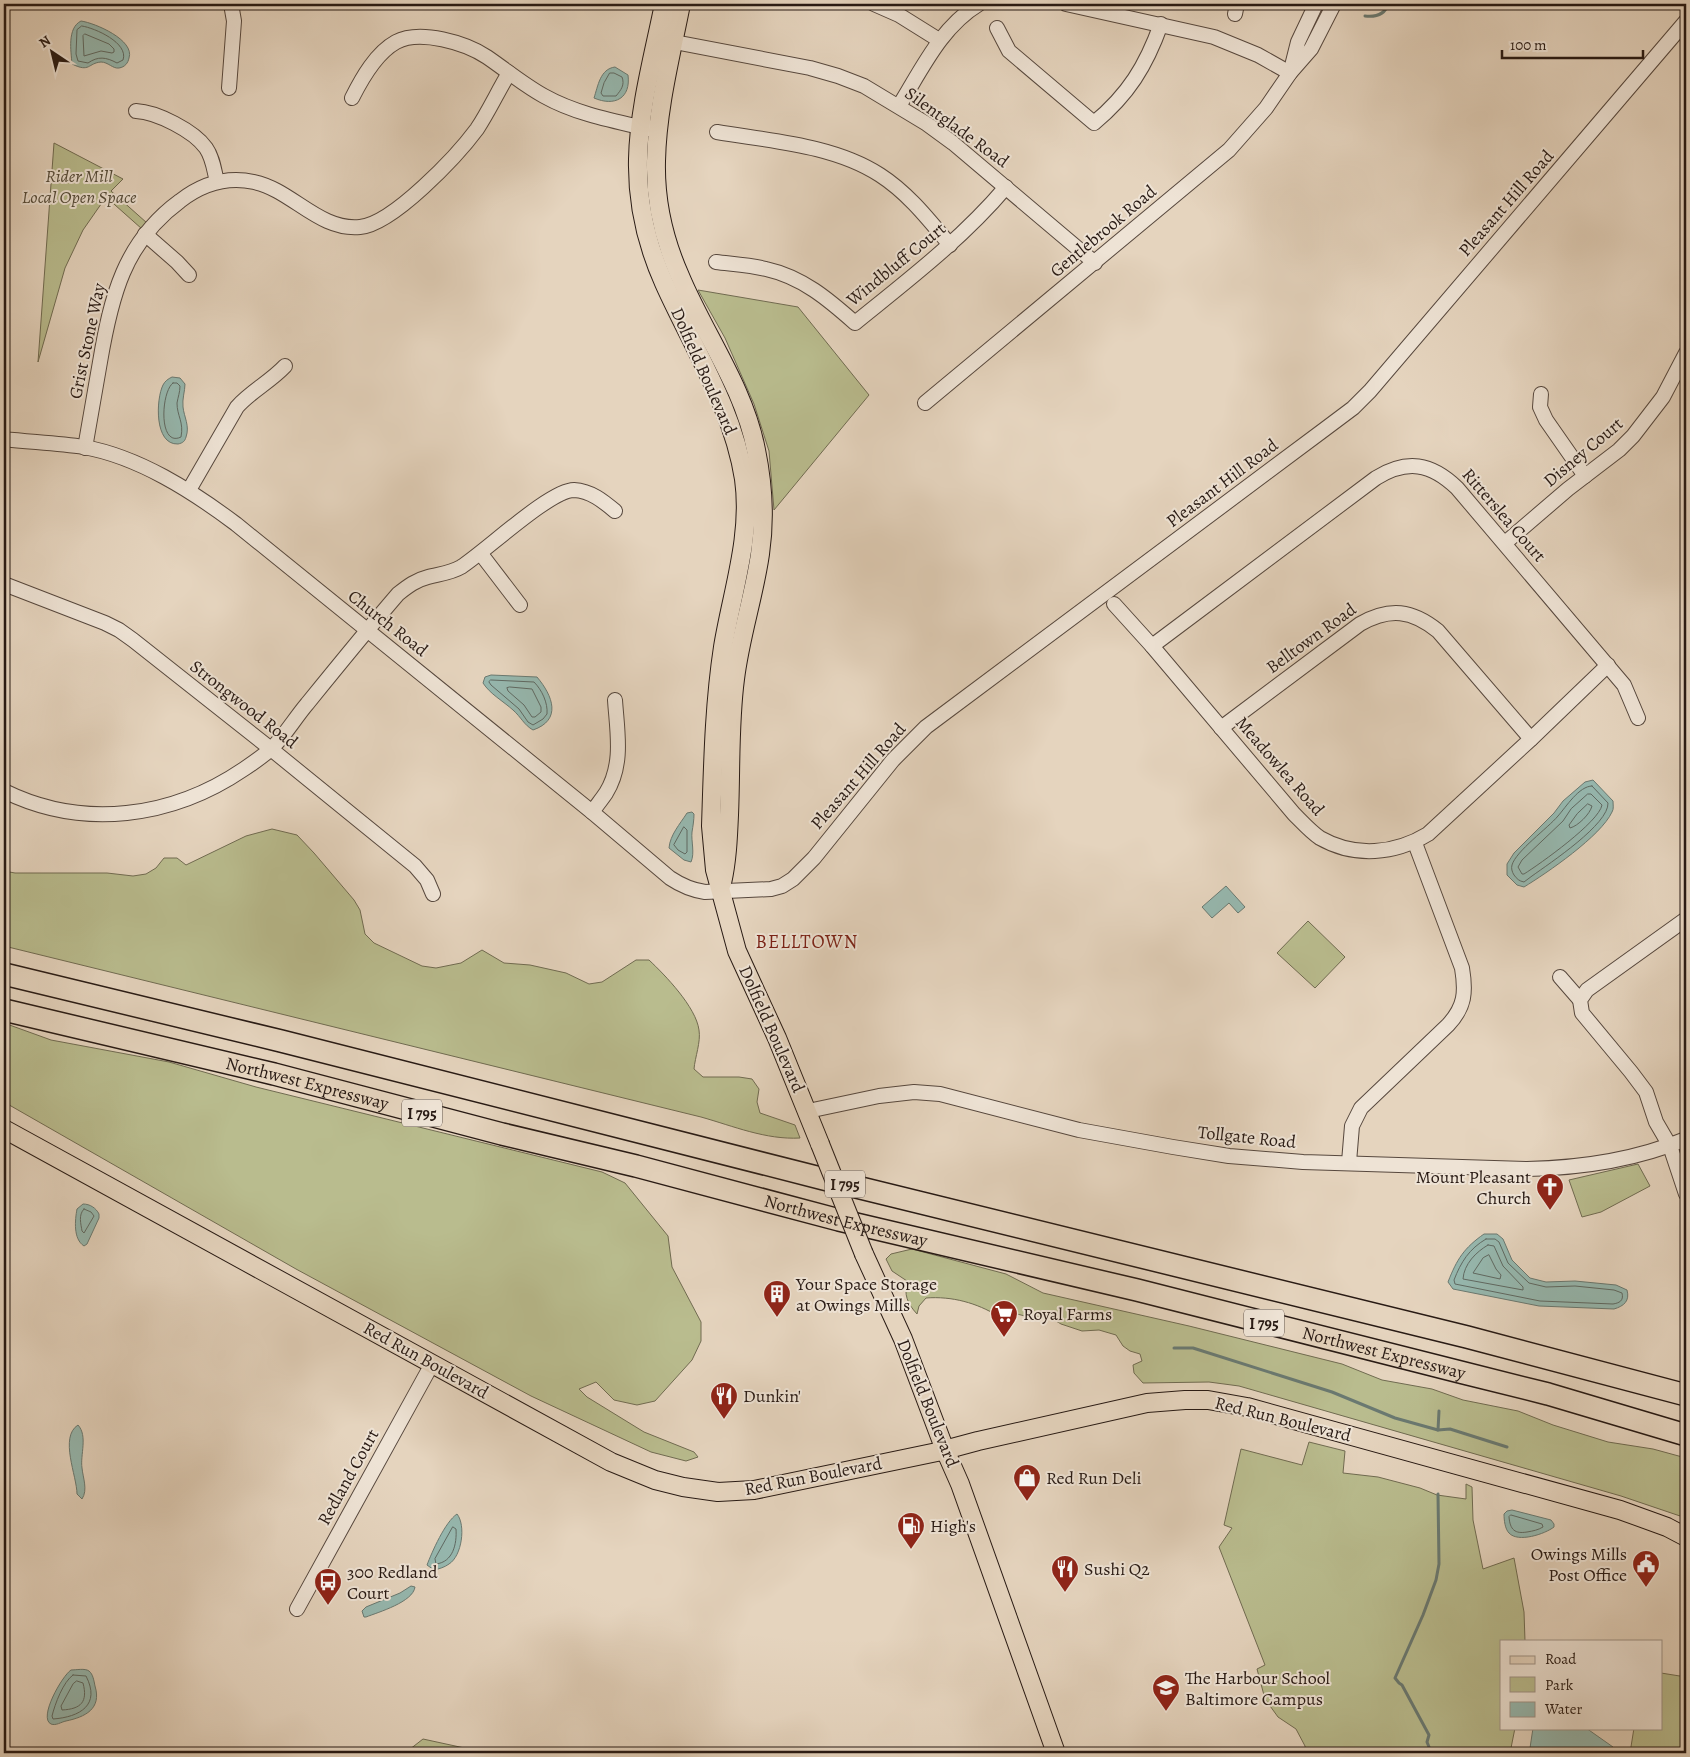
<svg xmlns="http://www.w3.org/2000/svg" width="1690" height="1757" viewBox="0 0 1690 1757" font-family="Alegreya,serif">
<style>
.green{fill:#b9bc8e;stroke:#706b51}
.water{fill:#96b8af;stroke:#6a7971}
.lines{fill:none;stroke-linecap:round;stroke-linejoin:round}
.shore{stroke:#5f6962;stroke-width:1}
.stream{stroke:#6a7971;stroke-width:3}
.minor-casing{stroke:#57483e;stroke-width:16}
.major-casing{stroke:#281a14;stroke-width:20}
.highway-casing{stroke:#281a14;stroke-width:24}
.minor{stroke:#eee3d5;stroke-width:14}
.major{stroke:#e5d4be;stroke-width:18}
.highway{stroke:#e5d4be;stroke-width:21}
.major-bridge-casing{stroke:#281a14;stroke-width:20;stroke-linecap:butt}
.major-bridge{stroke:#e5d4be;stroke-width:18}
.labels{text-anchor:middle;stroke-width:4;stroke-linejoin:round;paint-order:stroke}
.shield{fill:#eee3d5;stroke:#63564e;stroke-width:1}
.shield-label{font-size:16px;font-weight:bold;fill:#281a14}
.street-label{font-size:18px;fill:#281a14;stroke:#eee3d5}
.park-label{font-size:18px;font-style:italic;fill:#544b39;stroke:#eee3d5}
.poi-label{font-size:18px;fill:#281a14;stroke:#eee3d5;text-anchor:start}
.neighbourhood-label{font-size:19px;letter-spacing:1px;fill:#7a1f14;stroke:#eee3d5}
</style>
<rect width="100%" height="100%" fill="#e5d4be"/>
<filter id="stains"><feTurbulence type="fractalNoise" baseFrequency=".004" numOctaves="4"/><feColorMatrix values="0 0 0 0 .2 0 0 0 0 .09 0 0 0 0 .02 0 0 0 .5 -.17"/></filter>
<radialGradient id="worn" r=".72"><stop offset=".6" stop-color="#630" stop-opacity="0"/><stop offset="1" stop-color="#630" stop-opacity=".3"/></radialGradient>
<!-- green -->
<g class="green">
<path d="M54 143 123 179 111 191 147 223 142 229 106 197 83 230 65 268 38 362Z"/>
<path d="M698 290 798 307 869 395 774 510 769 451 754 404 725 338Z"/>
<path d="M272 829 297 835 314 853 354 900 360 910 365 934 374 943 422 966 436 968 461 963 482 950 504 963 530 965 566 973 589 984 602 982 636 960H649C665 975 696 1007 699 1030 701 1042 695 1057 694 1069L703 1077H739L752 1079 759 1089 757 1102 760 1113 795 1125 800 1138C766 1140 733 1126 701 1117L4 946V871L15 873H107L133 876 146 874 156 868 164 858H177L186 865 246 836Z"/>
<path d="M1308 921 1345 957 1315 988 1277 953Z"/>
<path d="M4 1023 51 1040 169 1062 256 1087 602 1172 625 1183 668 1236 672 1267 701 1322V1341L692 1360 655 1401 637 1405 614 1400 596 1382 579 1389 587 1397 644 1432 694 1452 698 1457 686 1461 651 1452 531 1396 296 1269 4 1102Z"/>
<path d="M1638 1164 1650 1186 1601 1212 1582 1217 1569 1180Z"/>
<path d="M912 1249 1006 1274 1043 1293 1189 1326 1342 1364 1382 1380 1432 1389 1463 1400 1518 1411 1553 1425 1608 1442 1653 1449 1686 1458V1518L1621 1496 1239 1386 1209 1382 1143 1383 1134 1373 1133 1365 1142 1361 1140 1354 1130 1351 1123 1346 1116 1335 1099 1330 1082 1331 1061 1324 1048 1316 1029 1317 1013 1313 998 1316C977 1303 952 1296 926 1298L919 1306 917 1314C907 1303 904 1295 907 1281L892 1271 886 1259 891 1254Z"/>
<path d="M1309 1442 1345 1451 1343 1473 1378 1477 1420 1488 1437 1495 1466 1499V1484L1472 1487 1473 1520 1483 1569 1514 1558 1524 1612 1525 1641H1501V1728H1515L1510 1753H1306L1305 1746 1296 1729 1278 1717 1265 1699 1257 1669 1265 1665 1219 1547 1232 1528 1224 1525 1241 1449 1302 1465Z"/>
<path d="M1661 1673 1686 1677V1753H1630L1634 1728H1661Z"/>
<path d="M423 1739 469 1749 467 1753H405Z"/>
</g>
<!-- water -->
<g class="water">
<path d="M81 21C95 23 135 40 129 58 128 63 125 67 119 68 113 69 108 62 101 62 88 63 90 73 72 64 71 51 67 28 81 21Z"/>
<path d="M615 67 628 75C631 98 615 107 594 98 598 86 600 69 615 67Z"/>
<path d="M172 377 180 378 185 384C185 391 182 399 183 407 184 417 190 426 186 437 185 441 183 443 178 444 154 445 156 399 163 385 165 381 168 379 172 377Z"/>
<path d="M491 675 537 677C553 696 562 720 533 730 524 725 521 717 513 710 503 701 490 694 483 683L485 677Z"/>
<path d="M1593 780 1613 801C1613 805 1614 809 1612 812 1601 836 1547 873 1524 887L1517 885 1507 875V864L1514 853 1554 813 1563 801 1585 782Z"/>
<path d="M692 812 694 814C694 820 693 826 692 832 691 841 695 853 691 862L684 860 669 848C670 835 680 824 687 813Z"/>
<path d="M1226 886 1245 907 1238 913 1229 903 1212 918 1202 907Z"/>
<path d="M83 1204C90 1204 96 1208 99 1214V1218L87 1244 84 1246C73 1239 75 1220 77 1209Z"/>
<path d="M1484 1234H1497L1503 1239 1512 1260 1530 1278 1546 1282 1575 1281 1616 1285 1627 1290C1630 1301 1624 1306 1614 1309L1539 1306 1453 1289 1448 1282C1457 1259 1464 1248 1484 1234Z"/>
<path d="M78 1425C88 1436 80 1455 82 1468 83 1478 88 1490 82 1499L77 1494C77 1476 59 1437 78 1425Z"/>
<path d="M1512 1510 1551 1520 1554 1524V1527C1545 1534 1518 1543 1509 1533 1505 1529 1504 1520 1504 1514L1507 1511Z"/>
<path d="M457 1514C466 1525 462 1556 449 1564 445 1567 439 1569 434 1570L427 1565C432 1552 445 1522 457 1514Z"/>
<path d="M411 1586 415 1587C413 1602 379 1612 366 1617H364L362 1611 366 1607 400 1593Z"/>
<path d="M71 1670C76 1670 85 1668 89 1671 93 1674 94 1681 95 1686 102 1709 85 1717 66 1721 61 1722 56 1726 51 1724 38 1718 62 1676 71 1670Z"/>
<path d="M1533 1728H1586L1613 1747 1618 1753H1534L1530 1748Z"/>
</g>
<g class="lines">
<!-- shore -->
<g class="shore">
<path d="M82 26C95 28 129 43 123 60L117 63C106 57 98 56 88 63L78 61 76 54 77 30Z"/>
<path d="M85 34 109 44 114 49V52L112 53 101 51 84 56 83 36Z"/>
<path d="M610 73H614L622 77C625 85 621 90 616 96H603L601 93 604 83Z"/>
<path d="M173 383H177L180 386C180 392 178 397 177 403 177 416 184 422 181 437 158 448 161 391 173 383Z"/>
<path d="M491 680 534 682C542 690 548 703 547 714L543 719 533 725 528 722 519 709 491 685 489 682Z"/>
<path d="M510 687 532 689 541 707V712L535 717H532L524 705 508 691 507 688Z"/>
<path d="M1592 786 1608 803C1609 824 1550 863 1532 876L1524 882C1519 881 1517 879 1514 875 1512 872 1511 868 1512 865 1516 851 1548 828 1558 816 1566 807 1579 786 1592 786Z"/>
<path d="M1588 794H1591L1602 805C1599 822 1540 864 1524 874H1522L1518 867 1522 860 1563 821 1571 809Z"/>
<path d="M1588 804 1592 806C1590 814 1578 826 1570 828L1569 825 1577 814Z"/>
<path d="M684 827 687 830V852L685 854 678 850 674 845Z"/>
<path d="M84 1209 91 1212 94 1216 84 1233 82 1231C81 1224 78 1215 84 1209Z"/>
<path d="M1486 1239H1495L1499 1242 1508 1263 1529 1283 1546 1287 1575 1286 1614 1290 1622 1293C1624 1301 1619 1303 1613 1304L1540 1301 1455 1284 1454 1280C1461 1262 1469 1249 1486 1239Z"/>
<path d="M1488 1245 1494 1246 1503 1266 1523 1287V1290L1463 1279C1464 1264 1476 1252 1488 1245Z"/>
<path d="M1489 1255 1496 1269 1501 1275 1500 1279 1473 1273 1483 1258Z"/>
<path d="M1511 1515 1542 1524 1543 1527C1538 1530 1533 1531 1527 1532 1515 1534 1510 1530 1509 1517Z"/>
<path d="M453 1527 456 1529C457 1544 453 1562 436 1564L435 1559Z"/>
<path d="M73 1675 86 1676C101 1705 80 1717 53 1719L52 1716C55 1704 63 1682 73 1675Z"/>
<path d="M77 1681 83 1683C88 1702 81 1709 62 1710L61 1706 73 1684Z"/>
</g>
<!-- stream -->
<g class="stream">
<path d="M1365 16C1375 17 1385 15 1388 4"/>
<path d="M1174 1348H1193L1332 1392 1395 1418 1438 1430 1450 1429 1507 1447"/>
<path d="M1438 1430 1439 1411"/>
<path d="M1437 1753 1435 1751 1431 1752 1427 1742 1429 1735 1402 1685 1399 1683 1395 1678 1423 1615 1436 1580 1439 1564 1438 1494"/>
</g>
<defs>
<g id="minor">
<path d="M874 4 899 15 939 40"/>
<path d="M1066 4 1214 37 1258 55 1290 73"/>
<path d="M1235 14 1237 4"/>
<path d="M997 28 1009 51 1094 123C1128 95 1146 66 1161 24"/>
<path d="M664 40 810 68 838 76 864 86 927 124 953 143 1095 263"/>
<path d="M1291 70 1298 42 1316 4"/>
<path d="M229 88 234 21 231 4"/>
<path d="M352 98C362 78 376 53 396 42 420 29 466 43 487 57 506 70 524 85 544 96 576 114 614 121 649 129"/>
<path d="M899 106C922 69 941 27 979 4"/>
<path d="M136 111C157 112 194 131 206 148 213 158 214 170 217 182"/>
<path d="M717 132C770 141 834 145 880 175 908 193 929 220 950 245"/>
<path d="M145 234 177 262 189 275"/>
<path d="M716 262C732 264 750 265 766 269 802 277 828 299 855 323 908 280 962 239 1006 187"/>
<path d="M1541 394 1540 407 1546 420 1585 476"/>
<path d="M925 403 1229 150 1266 108 1290 73 1311 49 1334 4"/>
<path d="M4 439C30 442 57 443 84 447 139 457 192 491 236 524L592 812 670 878C682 886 691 890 705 892L771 889 782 886 793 879 814 858 893 760 926 727 1325 429 1353 408 1370 391 1686 21"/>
<path d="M85 448C90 419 95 390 100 362 111 297 124 242 180 201 202 184 226 176 254 182 292 190 319 231 360 227 393 224 457 156 477 129 489 111 498 91 509 73"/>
<path d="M189 490 237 407C251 391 270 382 285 366"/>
<path d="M1505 543 1568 489 1619 450 1633 436 1663 397 1686 353"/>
<path d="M481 554 520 605"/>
<path d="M4 584 105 623 119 630 133 640 271 749 415 866 427 880 433 894"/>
<path d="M1114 604 1152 646 1294 814C1302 822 1311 832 1320 838 1355 858 1395 854 1428 834L1531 739 1608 665"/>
<path d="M1152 646 1376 478C1407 459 1431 463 1457 488L1624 685 1638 718"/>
<path d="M1221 728 1360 624C1390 607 1412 610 1438 631L1531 739"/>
<path d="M4 791C83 830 172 818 244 769 253 763 263 756 271 749 284 737 295 718 307 704 337 667 367 630 398 594 408 586 416 580 428 577 439 574 451 573 461 567 486 551 550 490 574 490 591 491 603 501 615 511"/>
<path d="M592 812C597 805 602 799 606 793 624 764 617 731 615 700"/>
<path d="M1686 919 1587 990 1580 1000 1582 1013 1631 1072 1646 1092 1656 1122 1670 1146 1686 1194"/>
<path d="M1560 977 1580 1000"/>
<path d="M808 1111 879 1096 914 1092 940 1094 1079 1130 1173 1147 1229 1156 1303 1162 1527 1169C1581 1168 1635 1160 1686 1139"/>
<path d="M1349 1162 1352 1126 1361 1108 1448 1025C1465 1007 1466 992 1462 968L1415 843"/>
<path d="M297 1609 432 1364"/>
</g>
<g id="major">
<path d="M664 4C654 54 639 108 638 159 637 201 647 245 664 283 693 348 733 408 744 479 752 536 732 592 723 647 714 706 713 766 711 826L715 870 737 951 777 1038 820 1144"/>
<path d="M681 4C671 55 657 109 656 161 655 200 664 240 680 276 704 334 744 387 756 450 763 484 765 520 760 554 754 596 740 637 735 679 729 724 731 770 729 815 728 838 727 861 722 883"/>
<path d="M4 1129 611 1462 655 1480 683 1487 718 1492 754 1490 937 1452 978 1441 1147 1403 1185 1400H1208L1247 1407 1620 1510 1667 1527 1686 1537"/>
<path d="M864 1254 903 1339 945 1450 960 1484 1056 1753"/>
</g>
<g id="highway">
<path d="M4 974 281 1041 824 1179 1467 1337 1686 1395"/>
<path id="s1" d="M4 1010 274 1074 502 1134 636 1166 839 1220 1137 1290 1460 1372 1548 1394 1686 1435"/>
</g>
</defs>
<!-- minor casing -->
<use href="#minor" class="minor-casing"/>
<!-- major casing -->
<use href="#major" class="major-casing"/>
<!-- highway casing -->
<use href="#highway" class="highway-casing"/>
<!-- minor -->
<use href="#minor" class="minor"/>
<!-- major -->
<use href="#major" class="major"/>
<!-- highway -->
<use href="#highway" class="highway"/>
<defs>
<path id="major-bridge" d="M820 1144 864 1254"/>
</defs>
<!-- major-bridge casing -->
<use href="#major-bridge" class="major-bridge-casing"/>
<!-- major-bridge -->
<use href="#major-bridge" class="major-bridge"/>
</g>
<!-- icons -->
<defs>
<symbol id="church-pin" viewBox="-11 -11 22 30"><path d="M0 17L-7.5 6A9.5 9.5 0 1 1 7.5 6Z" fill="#8f2418" stroke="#eee3d5"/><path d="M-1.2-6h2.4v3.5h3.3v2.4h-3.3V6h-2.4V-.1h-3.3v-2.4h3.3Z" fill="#fff"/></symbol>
<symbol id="building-pin" viewBox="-11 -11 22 30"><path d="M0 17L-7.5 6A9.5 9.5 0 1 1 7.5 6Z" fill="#8f2418" stroke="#eee3d5"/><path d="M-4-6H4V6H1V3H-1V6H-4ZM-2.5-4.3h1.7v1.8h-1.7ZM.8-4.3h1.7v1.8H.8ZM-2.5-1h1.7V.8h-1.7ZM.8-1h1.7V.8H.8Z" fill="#fff"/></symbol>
<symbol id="supermarket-pin" viewBox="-11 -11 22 30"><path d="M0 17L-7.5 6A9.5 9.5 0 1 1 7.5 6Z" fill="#8f2418" stroke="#eee3d5"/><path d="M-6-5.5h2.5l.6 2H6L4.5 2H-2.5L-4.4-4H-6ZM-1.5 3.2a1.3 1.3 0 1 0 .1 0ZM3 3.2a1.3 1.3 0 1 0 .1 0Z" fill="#fff"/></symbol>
<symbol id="restaurant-pin" viewBox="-11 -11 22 30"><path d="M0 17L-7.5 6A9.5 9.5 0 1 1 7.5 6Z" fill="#8f2418" stroke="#eee3d5"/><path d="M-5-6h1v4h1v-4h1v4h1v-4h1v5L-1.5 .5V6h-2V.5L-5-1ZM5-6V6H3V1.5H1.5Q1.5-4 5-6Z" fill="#fff"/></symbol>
<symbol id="shop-pin" viewBox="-11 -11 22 30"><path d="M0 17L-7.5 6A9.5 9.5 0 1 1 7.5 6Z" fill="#8f2418" stroke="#eee3d5"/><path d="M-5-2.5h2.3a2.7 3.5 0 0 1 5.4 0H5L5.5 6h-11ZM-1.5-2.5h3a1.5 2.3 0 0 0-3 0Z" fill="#fff"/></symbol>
<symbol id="fuel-pin" viewBox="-11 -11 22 30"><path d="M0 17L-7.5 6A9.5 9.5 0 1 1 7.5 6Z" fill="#8f2418" stroke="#eee3d5"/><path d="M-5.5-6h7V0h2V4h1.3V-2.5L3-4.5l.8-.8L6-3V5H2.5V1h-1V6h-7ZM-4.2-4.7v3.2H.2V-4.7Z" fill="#fff"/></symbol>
<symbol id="civic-pin" viewBox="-11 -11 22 30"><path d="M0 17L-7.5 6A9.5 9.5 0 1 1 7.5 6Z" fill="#8f2418" stroke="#eee3d5"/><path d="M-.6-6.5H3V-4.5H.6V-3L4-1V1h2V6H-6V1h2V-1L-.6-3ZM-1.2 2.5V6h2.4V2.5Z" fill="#fff"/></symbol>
<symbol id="bus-pin" viewBox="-11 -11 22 30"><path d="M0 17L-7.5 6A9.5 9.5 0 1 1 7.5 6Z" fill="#8f2418" stroke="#eee3d5"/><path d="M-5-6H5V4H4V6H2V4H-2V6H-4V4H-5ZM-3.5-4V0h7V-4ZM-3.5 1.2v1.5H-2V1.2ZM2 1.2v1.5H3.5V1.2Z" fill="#fff"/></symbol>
<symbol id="school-pin" viewBox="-11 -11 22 30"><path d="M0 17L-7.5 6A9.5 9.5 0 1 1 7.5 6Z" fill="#8f2418" stroke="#eee3d5"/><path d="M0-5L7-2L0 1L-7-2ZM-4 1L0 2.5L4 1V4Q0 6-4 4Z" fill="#fff"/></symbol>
</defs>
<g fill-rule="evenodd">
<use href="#church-pin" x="1534" y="1171" width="32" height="43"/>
<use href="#building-pin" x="761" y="1278" width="32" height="43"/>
<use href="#supermarket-pin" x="988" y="1298" width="32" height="43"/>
<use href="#restaurant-pin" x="708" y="1380" width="32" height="43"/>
<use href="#shop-pin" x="1011" y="1462" width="32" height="43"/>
<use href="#fuel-pin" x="895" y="1510" width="32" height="43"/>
<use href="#civic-pin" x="1630" y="1548" width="32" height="43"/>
<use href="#restaurant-pin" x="1049" y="1553" width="32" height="43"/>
<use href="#bus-pin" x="312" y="1566" width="32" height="43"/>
<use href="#school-pin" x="1150" y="1672" width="32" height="43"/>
</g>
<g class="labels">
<!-- shield labels -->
<g class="shield">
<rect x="402" y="1099.5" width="40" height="27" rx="4"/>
<rect x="825" y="1170.5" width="40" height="27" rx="4"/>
<rect x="1244" y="1309.5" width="40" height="27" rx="4"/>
</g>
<g class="shield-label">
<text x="422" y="1119">I 795</text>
<text x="845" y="1190">I 795</text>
<text x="1264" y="1329">I 795</text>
</g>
<!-- street labels -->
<g class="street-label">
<text transform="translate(957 127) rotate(36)" y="6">Silentglade Road</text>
<text transform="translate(1506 203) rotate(-49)" y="6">Pleasant Hill Road</text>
<text transform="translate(1103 231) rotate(-40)" y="6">Gentlebrook Road</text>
<text transform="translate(896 264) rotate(-39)" y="6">Windbluff Court</text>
<text transform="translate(87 341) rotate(-78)" y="6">Grist Stone Way</text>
<text transform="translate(704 371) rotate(66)" y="6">Dolfield Boulevard</text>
<text transform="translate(1583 452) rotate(-40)" y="6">Disney Court</text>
<text transform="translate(1222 483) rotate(-37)" y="6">Pleasant Hill Road</text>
<text transform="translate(1504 515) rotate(49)" y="6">Ritterslea Court</text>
<text transform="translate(388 623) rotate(38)" y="6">Church Road</text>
<text transform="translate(1311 638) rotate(-36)" y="6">Belltown Road</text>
<text transform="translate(244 704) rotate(38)" y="6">Strongwood Road</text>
<text transform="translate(1280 766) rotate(49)" y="6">Meadowlea Road</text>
<text transform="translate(858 776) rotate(-49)" y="6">Pleasant Hill Road</text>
<text transform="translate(772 1029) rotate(66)" y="6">Dolfield Boulevard</text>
<text dy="6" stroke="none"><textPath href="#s1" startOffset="312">Northwest Expressway</textPath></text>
<text transform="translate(1247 1137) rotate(6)" y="6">Tollgate Road</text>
<text dy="6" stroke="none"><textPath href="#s1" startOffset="868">Northwest Expressway</textPath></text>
<text dy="6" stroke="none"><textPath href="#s1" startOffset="1422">Northwest Expressway</textPath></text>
<text transform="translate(426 1360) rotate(29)" y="6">Red Run Boulevard</text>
<text transform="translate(928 1403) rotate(68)" y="6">Dolfield Boulevard</text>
<text transform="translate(1283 1419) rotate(14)" y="6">Red Run Boulevard</text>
<text transform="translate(813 1476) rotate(-11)" y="6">Red Run Boulevard</text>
<text transform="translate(348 1477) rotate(-61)" y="6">Redland Court</text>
</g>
<!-- park labels -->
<g class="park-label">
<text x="79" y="182">Rider Mill<tspan x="79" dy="21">Local Open Space</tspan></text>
</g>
<!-- poi labels -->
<g class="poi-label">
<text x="1531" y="1183" text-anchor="end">Mount Pleasant<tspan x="1531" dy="21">Church</tspan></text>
<text x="796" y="1290">Your Space Storage<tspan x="796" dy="21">at Owings Mills</tspan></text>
<text x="1023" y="1320">Royal Farms</text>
<text x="743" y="1402">Dunkin'</text>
<text x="1046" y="1484">Red Run Deli</text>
<text x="930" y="1532">High's</text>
<text x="1627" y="1560" text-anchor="end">Owings Mills<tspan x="1627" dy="21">Post Office</tspan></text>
<text x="1084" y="1575">Sushi Q2</text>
<text x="347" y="1578">300 Redland<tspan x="347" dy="21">Court</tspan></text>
<text x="1185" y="1684">The Harbour School<tspan x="1185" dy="21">Baltimore Campus</tspan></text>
</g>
<!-- neighbourhood labels -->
<g class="neighbourhood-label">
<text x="807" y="948">BELLTOWN</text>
</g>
</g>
<!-- margin -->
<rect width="1690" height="1757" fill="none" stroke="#e5d4be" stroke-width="20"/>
<rect x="5" y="5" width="1680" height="1747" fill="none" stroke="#281a14" stroke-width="2.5"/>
<rect x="10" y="10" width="1670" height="1737" fill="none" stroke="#281a14"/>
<!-- legend -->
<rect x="1500" y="1640" width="162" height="90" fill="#eee3d5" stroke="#9f9388"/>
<rect x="1510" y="1656" width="25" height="8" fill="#e5d4be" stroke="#9f9388"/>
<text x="1545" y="1664" font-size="15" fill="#281a14">Road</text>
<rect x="1510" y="1677" width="25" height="15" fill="#b9bc8e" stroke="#9f9388"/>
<text x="1545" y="1690" font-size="15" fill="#281a14">Park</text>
<rect x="1510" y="1702" width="25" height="15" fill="#96b8af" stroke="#9f9388"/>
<text x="1545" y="1714" font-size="15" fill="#281a14">Water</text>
<!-- north arrow -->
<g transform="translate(52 52) rotate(325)" stroke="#eee3d5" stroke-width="4" paint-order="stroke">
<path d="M0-4L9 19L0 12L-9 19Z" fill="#281a14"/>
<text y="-8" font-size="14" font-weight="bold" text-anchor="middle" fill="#281a14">N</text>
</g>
<!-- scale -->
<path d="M1502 50v8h141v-8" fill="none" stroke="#281a14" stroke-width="2.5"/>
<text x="1510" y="50" font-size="15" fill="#281a14" stroke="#eee3d5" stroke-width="4" paint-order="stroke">100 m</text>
<rect width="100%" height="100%" filter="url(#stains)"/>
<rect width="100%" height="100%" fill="url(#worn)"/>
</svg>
